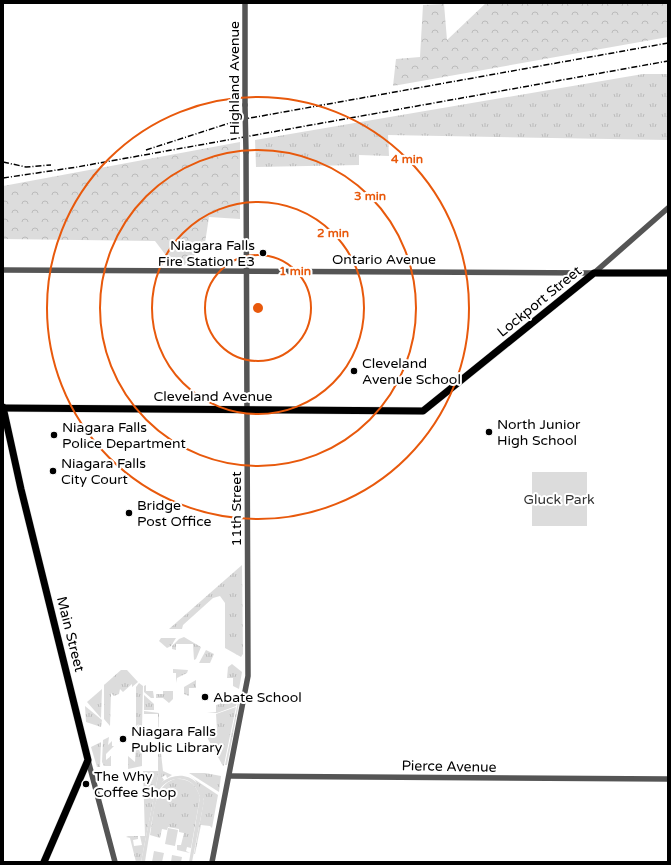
<svg xmlns="http://www.w3.org/2000/svg" width="671" height="865" viewBox="0 0 671 865" font-family="'Varela Round',sans-serif">
<style>
.grass{fill:url(#grass-tufts)}
.forest{fill:url(#forest-crowns)}
.green{fill:#dcdcdc}
.lines{fill:none;stroke-linecap:round;stroke-linejoin:round}
.major-casing{stroke:#dbdbdb;stroke-width:8}
.minor{stroke:#555;stroke-width:5.5}
.major{stroke:#000;stroke-width:7}
.rail{stroke:#000;stroke-width:1.5;stroke-dasharray:6 2 1 2;stroke-linecap:butt}
.minor-bridge{stroke:#555;stroke-width:5.5}
.ring{fill:none;stroke:#e8590c;stroke-width:2}
.poi-dot{fill:#000;stroke:#fff;stroke-width:1.5}
.labels{text-anchor:middle;stroke-width:4;stroke-linejoin:round;paint-order:stroke}
.street-label{font-size:14px;fill:#000;stroke:#fff}
.poi-label{font-size:14px;fill:#000;stroke:#fff;text-anchor:start}
.park-label{font-size:14px;fill:#333;stroke:#fff}
.centre{fill:#e8590c;stroke:#fff;stroke-width:2}
.ring-label{font-size:12px;text-anchor:middle;font-weight:bold;fill:#e8590c;stroke:#fff;stroke-width:4;stroke-linejoin:round;paint-order:stroke}
</style>
<defs>
<pattern id="grass-tufts" width="24" height="20" patternUnits="userSpaceOnUse"><rect width="24" height="20" fill="#dcdcdc"/><path d="M3 7l-1-3M5 7V3M7 7l1-3M15 17l-1-3M17 17v-4M19 17l1-3" fill="none" stroke="#bbb"/></pattern>
<pattern id="forest-crowns" width="20" height="18" patternUnits="userSpaceOnUse"><rect width="20" height="18" fill="#dcdcdc"/><path d="M2 6a3 3 0 1 1 6 0M12 15a3 3 0 1 1 6 0" fill="none" stroke="#bbb"/></pattern>
</defs>
<rect width="100%" height="100%" fill="#fff"/>
<!-- grass -->
<g class="grass">
<path d="M643 74H668V140L388 135 389 156 359 155V165L256 167 255 140Z"/>
<path d="M242 565 243 654 241 657 225 648V603L220 596 213 598 183 625 182 629H169Z"/>
<path d="M184 637 201 647 196 659 194 660 193 644H176V650L172 649V646L179 639Z"/>
<path d="M161 638H176L171 646 167 648 159 641Z"/>
<path d="M206 650 214 654 210 663H199Z"/>
<path d="M232 664 242 672 239 689 233 686V678H227L228 667Z"/>
<path d="M173 669 188 670 187 673 177 678 176 683V673H173Z"/>
<path d="M121 670H127L138 682 132 687V684L123 692 120 689 119 694 114 696 111 693 110 726 104 719V685Z"/>
<path d="M196 680V688H189V696L184 694V687Z"/>
<path d="M139 683 143 686 142 728 137 732 139 730 137 732 136 729 139 724 136 726V687Z"/>
<path d="M146 685V691H153L154 698H151L144 692V686Z"/>
<path d="M102 689 101 718 87 702Z"/>
<path d="M163 691H173V699L169 703 163 698H156V694H163Z"/>
<path d="M144 695 154 704V710H144Z"/>
<path d="M219 695H221L222 702 238 697 236 706 217 713H207L216 712V705L220 704Z"/>
<path d="M239 697 240 698 227 765H225Z"/>
<path d="M85 706 102 720 101 727 86 722Z"/>
<path d="M236 707 224 765 223 766 208 739 207 730H217L216 714Z"/>
<path d="M144 711 159 713 158 753H161L163 771 172 775 167 778 166 775 162 777 164 780 160 784 158 769V714H144Z"/>
<path d="M109 737 108 745 112 741V746H114L106 754V760L111 756V766H104L102 762 103 740Z"/>
<path d="M101 742 100 767H97L91 747Z"/>
<path d="M136 744 142 748V766L128 769V756L135 762Z"/>
<path d="M143 771H159L141 862H136L130 838 126 837 128 836H138V839L133 840 134 846 142 845 140 836H145Z"/>
<path d="M189 773H205L221 776 219 792Z"/>
<path d="M188 775 218 795 212 828 210 826 201 825 195 854H194L204 800 195 780Z"/>
<path d="M175 779C189 778 196 784 200 797L191 848 187 847 186 851 190 853 177 850V845H181L184 833 179 832V829L168 827 167 830 162 829 160 838 150 835C154 816 153 785 175 779Z"/>
</g>
<!-- forest -->
<g class="forest">
<path d="M486 3H668V37L393 86 396 59 420 57 423 5 444 4 447 40Z"/>
<path d="M240 142V219L209 217 205 243 186 265 171 262 155 241 3 239V186Z"/>
</g>
<!-- green -->
<g class="green">
<rect x="532" y="472" width="55" height="54"/>
<path d="M159 771 162 772 160 783C179 769 201 775 204 801L192 862H189L200 797C197 788 192 780 182 779 173 778 165 782 160 789 155 798 147 849 145 862H141Z"/>
<path d="M168 828 178 830 175 846 165 844Z"/>
<path d="M154 851 164 853 162 862H152Z"/>
<path d="M172 855 182 857 181 862H171Z"/>
</g>
<g class="lines">
<defs>
<g id="major">
<path d="M3 407 21 489 88 760 44 862"/>
<path d="M3 408 423 411 594 273H668"/>
</g>
</defs>
<!-- major casing -->
<use href="#major" class="major-casing"/>
<!-- minor -->
<g class="minor">
<path d="M245 3V105"/>
<path d="M3 270 594 273 668 208"/>
<path d="M88 760 115 862"/>
<path d="M230 776 668 779"/>
<path d="M212 862 248 676 246 152"/>
</g>
<!-- major -->
<use href="#major" class="major"/>
<!-- rail -->
<g class="rail">
<path d="M146 150 239 120 668 43"/>
<path d="M3 162 26 167 51 165"/>
<path d="M3 178 77 167 668 61"/>
</g>
<!-- minor-bridge -->
<path class="minor-bridge" d="M245 105 246 152"/>
</g>
<!-- distance rings -->
<g class="ring">
<circle cx="258" cy="308" r="53"/>
<circle cx="258" cy="308" r="106"/>
<circle cx="258" cy="308" r="158"/>
<circle cx="258" cy="308" r="211"/>
</g>
<!-- markers -->
<g class="poi-dot">
<circle cx="263" cy="253" r="4"/>
<circle cx="354" cy="371" r="4"/>
<circle cx="489" cy="432" r="4"/>
<circle cx="54" cy="435" r="4"/>
<circle cx="53" cy="471" r="4"/>
<circle cx="129" cy="513" r="4"/>
<circle cx="205" cy="697" r="4"/>
<circle cx="123" cy="739" r="4"/>
<circle cx="86" cy="784" r="4"/>
</g>
<g class="labels">
<!-- street labels -->
<g class="street-label">
<text transform="translate(234 78) rotate(-90)" y="5">Highland Avenue</text>
<text x="384" y="264">Ontario Avenue</text>
<text transform="translate(539 301) rotate(-39)" y="5">Lockport Street</text>
<text x="213" y="401">Cleveland Avenue</text>
<text transform="translate(236 509) rotate(-90)" y="5">11th Street</text>
<text transform="translate(71 634) rotate(76)" y="5">Main Street</text>
<text transform="translate(449 766) rotate(1)" y="5">Pierce Avenue</text>
</g>
<!-- poi labels -->
<g class="poi-label">
<text x="255" y="250" text-anchor="end">Niagara Falls<tspan x="255" dy="16">Fire Station E3</tspan></text>
<text x="362" y="368">Cleveland<tspan x="362" dy="16">Avenue School</tspan></text>
<text x="497" y="429">North Junior<tspan x="497" dy="16">High School</tspan></text>
<text x="62" y="432">Niagara Falls<tspan x="62" dy="16">Police Department</tspan></text>
<text x="61" y="468">Niagara Falls<tspan x="61" dy="16">City Court</tspan></text>
<text x="137" y="510">Bridge<tspan x="137" dy="16">Post Office</tspan></text>
<text x="213" y="702">Abate School</text>
<text x="131" y="736">Niagara Falls<tspan x="131" dy="16">Public Library</tspan></text>
<text x="94" y="781">The Why<tspan x="94" dy="16">Coffee Shop</tspan></text>
</g>
<!-- park labels -->
<g class="park-label">
<text x="559" y="504">Gluck Park</text>
</g>
</g>
<circle cx="258" cy="308" r="6" class="centre"/>
<g class="ring-label">
<text x="407" y="163">4 min</text>
<text x="370" y="200">3 min</text>
<text x="333" y="237">2 min</text>
<text x="295" y="275">1 min</text>
</g>
<!-- border -->
<rect width="671" height="865" fill="none" stroke="#000000" stroke-width="8"/>
</svg>
